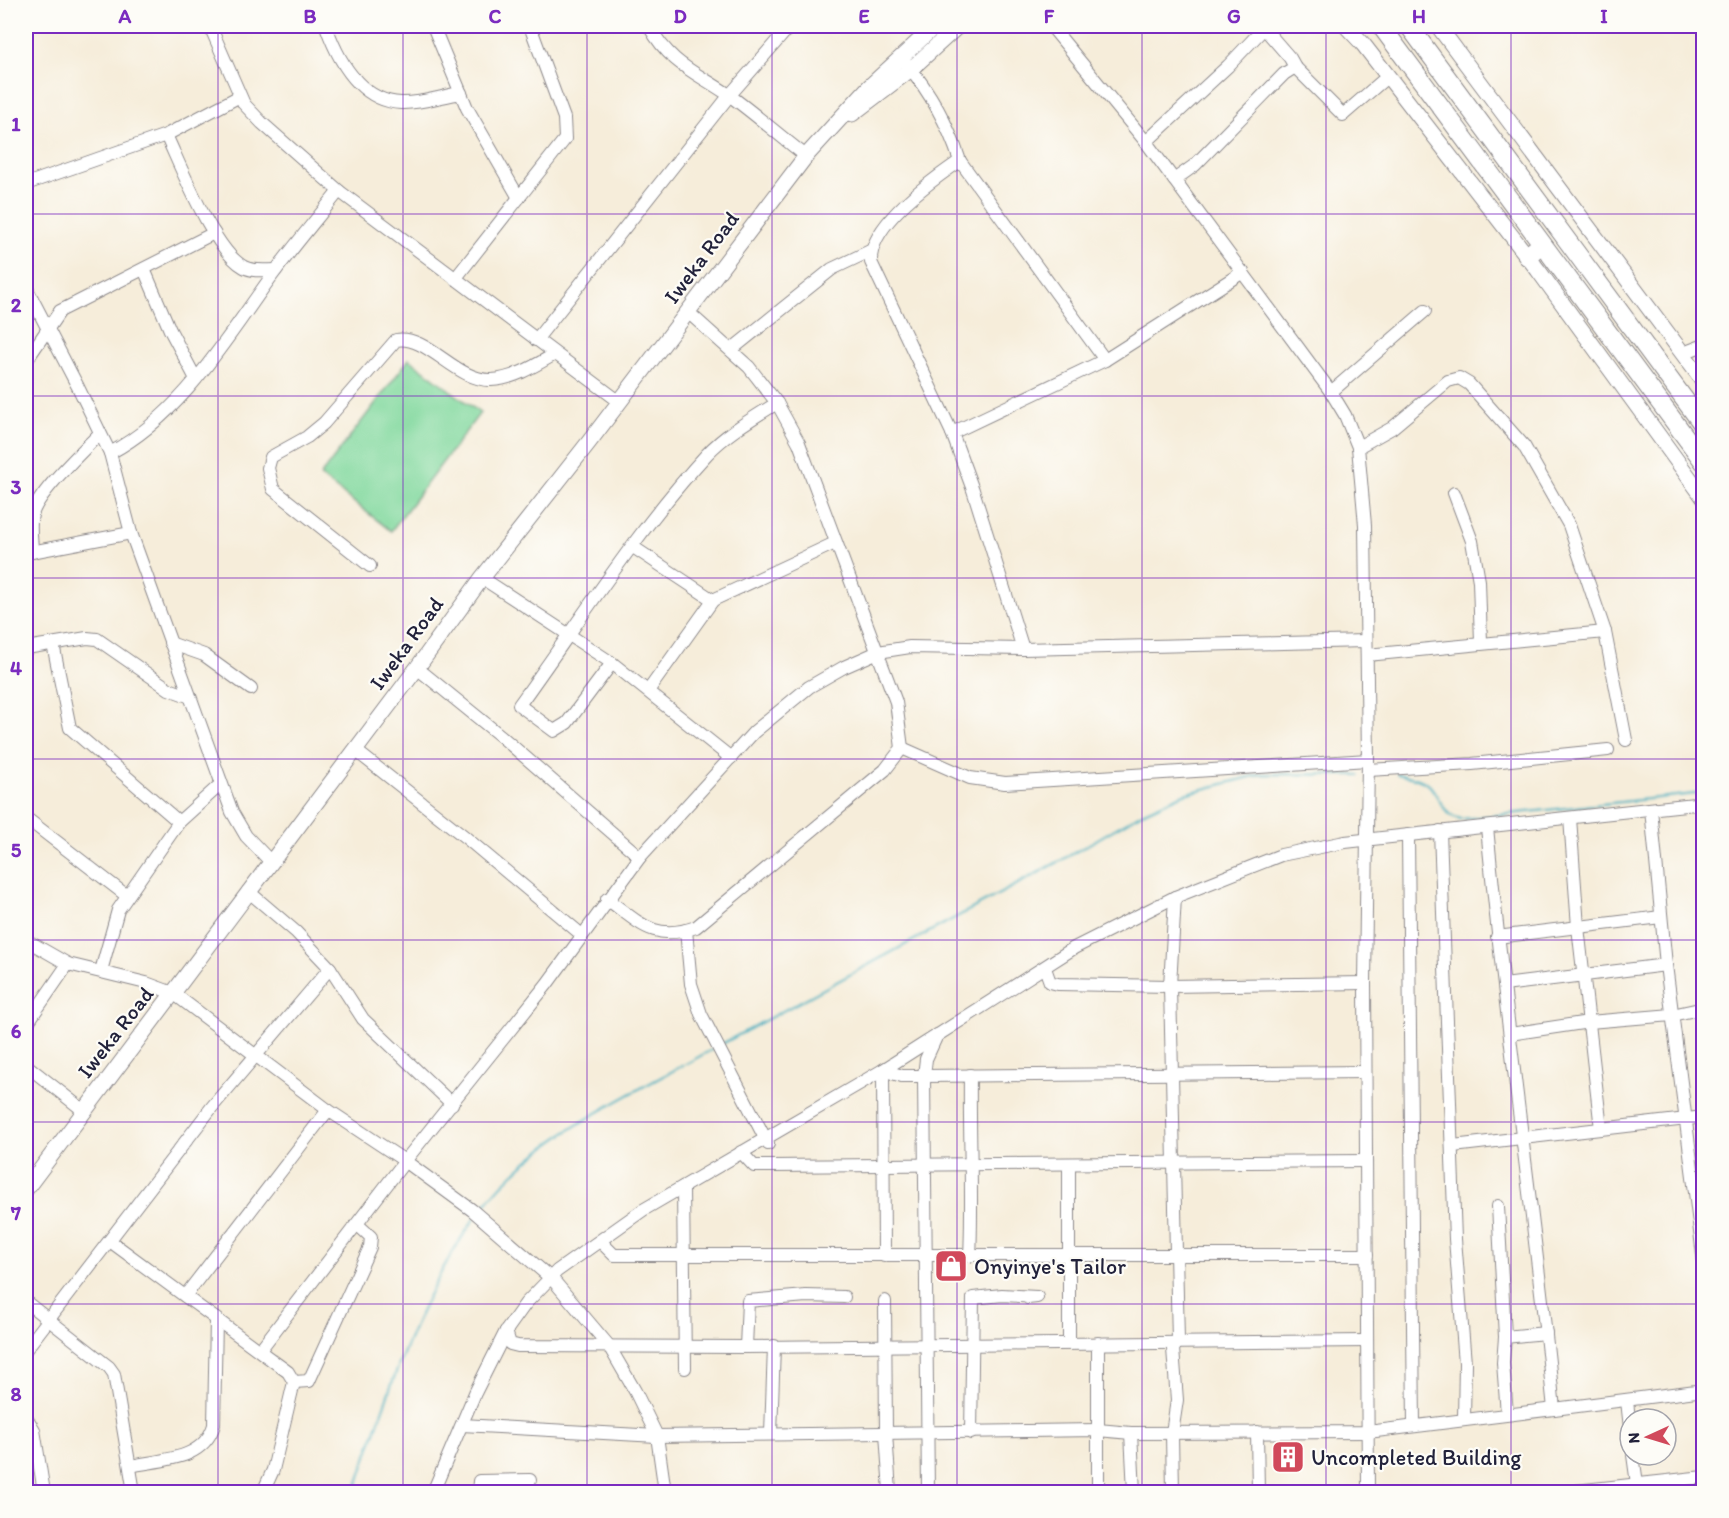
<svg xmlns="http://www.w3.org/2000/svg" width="1729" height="1518" viewBox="0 0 1729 1518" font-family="Itim,sans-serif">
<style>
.green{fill:#80d89d;stroke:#517d6c;stroke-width:1.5}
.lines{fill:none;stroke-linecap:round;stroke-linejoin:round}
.stream{stroke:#43afc1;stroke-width:2}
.minor-casing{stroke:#8c888a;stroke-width:14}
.major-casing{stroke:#8c888a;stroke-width:17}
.highway-casing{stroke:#8c888a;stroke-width:20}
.minor{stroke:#fff;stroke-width:12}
.major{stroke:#fff;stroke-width:15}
.highway{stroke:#fff;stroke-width:18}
.grid{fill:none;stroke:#7b2cbf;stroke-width:1.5;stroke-opacity:0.55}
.labels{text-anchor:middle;stroke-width:4.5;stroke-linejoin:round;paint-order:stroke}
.street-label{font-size:22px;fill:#22223b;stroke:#fdfcf7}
.poi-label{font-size:22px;fill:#22223b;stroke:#fdfcf7;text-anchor:start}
.neatline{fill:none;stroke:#7b2cbf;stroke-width:2}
.grid-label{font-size:20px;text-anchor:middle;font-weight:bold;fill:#7b2cbf}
</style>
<rect width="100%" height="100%" fill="#fdfcf7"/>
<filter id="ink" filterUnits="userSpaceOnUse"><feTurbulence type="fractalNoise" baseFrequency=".0167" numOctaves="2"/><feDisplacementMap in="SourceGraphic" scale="12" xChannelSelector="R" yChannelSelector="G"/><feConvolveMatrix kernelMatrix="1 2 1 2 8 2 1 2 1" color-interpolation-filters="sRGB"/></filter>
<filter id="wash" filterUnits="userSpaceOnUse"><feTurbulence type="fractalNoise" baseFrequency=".008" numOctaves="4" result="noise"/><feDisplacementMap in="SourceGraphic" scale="24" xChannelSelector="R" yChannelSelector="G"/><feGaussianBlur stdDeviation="1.35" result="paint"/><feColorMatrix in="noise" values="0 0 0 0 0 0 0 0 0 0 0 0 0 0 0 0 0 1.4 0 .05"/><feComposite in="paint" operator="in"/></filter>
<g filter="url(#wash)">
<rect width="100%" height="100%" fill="#f6edda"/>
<!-- green -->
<path class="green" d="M409 359 480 413 391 531 320 476Z"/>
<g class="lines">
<!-- stream -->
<g class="stream">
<path d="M1397 774C1407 776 1421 778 1429 785 1441 798 1443 817 1462 819L1704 793"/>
<path d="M720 1045 1060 861 1142 813 1184 794 1262 774 1359 775"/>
<path d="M480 1211C537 1134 632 1095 713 1049"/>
<path d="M355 1492C386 1398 416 1300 475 1218"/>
</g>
</g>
</g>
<g filter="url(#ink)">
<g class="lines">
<defs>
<g id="minor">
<path d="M210 26 244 104 262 123 339 191 620 402"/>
<path d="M326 26C338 60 360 101 401 103 420 104 442 96 461 93"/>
<path d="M433 26 467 108 519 198"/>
<path d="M649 26C671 65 694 71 729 95 755 114 780 136 806 156"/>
<path d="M915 26 925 35"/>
<path d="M1051 26 1146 142 1331 392 1345 415 1358 447 1365 525 1368 760 1365 983 1368 1492"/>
<path d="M906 63C931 93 948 124 960 161L1105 360"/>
<path d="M1295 67 1343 115 1388 76"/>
<path d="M166 135C181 167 214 251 244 267 253 272 266 270 276 270"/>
<path d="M1146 142 1228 66 1266 26"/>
<path d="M1174 180 1195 165 1284 74 1295 67 1290 58 1264 28"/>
<path d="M26 184 166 135 240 96"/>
<path d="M144 269 170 330 196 379"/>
<path d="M455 279 565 139 564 118 530 26"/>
<path d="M26 287 78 387 110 453 131 533 26 553"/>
<path d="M536 340 729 96 790 26"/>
<path d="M731 350 832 269 870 251"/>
<path d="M1683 353 1704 345"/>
<path d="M26 361 60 311 214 233"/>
<path d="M1331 392 1425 311"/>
<path d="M952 433 871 262C869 225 932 180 960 161"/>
<path d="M1358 447 1392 428 1448 381 1459 378 1469 384 1524 446 1569 525 1605 632 1626 740"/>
<path d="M110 453C181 415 224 342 271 277 292 248 316 220 339 191"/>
<path d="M1454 493 1472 541 1479 581 1481 642"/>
<path d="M131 533 232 812 246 836 270 861"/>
<path d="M633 547 713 600 835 543"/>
<path d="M32 552C32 540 29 526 32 515 38 492 83 451 100 433"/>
<path d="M370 566 273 489 268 468 271 457 307 437 324 423 396 340C427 334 456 381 491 380 514 379 536 365 555 354"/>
<path d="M482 578 612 663 731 758"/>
<path d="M170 643 204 655 251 689"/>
<path d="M53 644 70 728 179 822"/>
<path d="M26 648 87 638 97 639 169 689 188 696"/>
<path d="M1023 649 973 490 952 433 1105 360 1243 272"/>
<path d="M1367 655 1605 632"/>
<path d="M612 663 567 723 554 731 519 705C579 622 638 529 707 454 727 433 753 418 777 403"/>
<path d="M417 668 502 737 640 857"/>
<path d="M648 691 713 600"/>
<path d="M902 748 970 778 1005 783 1368 760"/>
<path d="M355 750 465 837 582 935"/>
<path d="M1368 770 1472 764 1608 750"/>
<path d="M1651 809 1666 965 1704 1263"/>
<path d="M26 818 127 896"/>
<path d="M1570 818 1578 927 1601 1129"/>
<path d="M1440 831 1455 1239 1465 1363 1464 1419"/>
<path d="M1408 835 1414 1426"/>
<path d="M248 891 296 932 330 968 363 1019 452 1104"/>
<path d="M607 899C640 923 654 942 696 927L885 770 902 748 896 702 799 443 777 403 749 367 688 312"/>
<path d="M686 930 691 984 701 1014 768 1144"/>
<path d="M1497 937 1661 917"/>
<path d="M26 940 68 964 146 983 173 993 328 1110 405 1161 472 1210 554 1281 609 1346 635 1391 657 1436 665 1492"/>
<path d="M1045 968 1050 982 1058 984 1170 986 1365 983"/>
<path d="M101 971 118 910 179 822 221 784"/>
<path d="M1504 985 1666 965"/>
<path d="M26 1025 68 964"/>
<path d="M1510 1034 1589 1022 1672 1015 1704 1008"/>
<path d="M26 1065 83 1110"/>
<path d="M970 1075C969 1135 973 1196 970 1256"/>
<path d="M1453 1146 1704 1117"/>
<path d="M741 1152 754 1166H770L1366 1161"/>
<path d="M683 1187 685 1368"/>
<path d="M1498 1206 1505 1337"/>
<path d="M110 1241 288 1372 294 1382 273 1470 263 1492"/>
<path d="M600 1241 614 1255H1367"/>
<path d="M884 1256 883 1070 902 1076H924L1365 1072"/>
<path d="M185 1296 328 1110"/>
<path d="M885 1301 886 1433 890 1492"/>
<path d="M26 1302 109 1367 114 1374 134 1492"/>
<path d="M506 1331 510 1344 518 1346 746 1347 1367 1341"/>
<path d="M1069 1343V1164"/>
<path d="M746 1347 748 1301 806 1296 844 1297"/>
<path d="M26 1349 212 1107 330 968"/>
<path d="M260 1350 405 1161 547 984 640 857 754 732 809 687 844 667 878 652 910 647 1023 649 1366 641"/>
<path d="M294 1382 309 1381 370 1247 371 1237 358 1225"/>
<path d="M1627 1401 1630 1428"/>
<path d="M1554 1409 1704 1390"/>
<path d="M1507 1414 1503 1363 1505 1337 1546 1333"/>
<path d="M26 1417 34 1430 44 1492"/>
<path d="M462 1425 657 1436 1098 1430 1131 1433 1368 1432 1554 1409C1534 1214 1505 1021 1487 827"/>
<path d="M1257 1432 1258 1492"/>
<path d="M971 1433 973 1298 1002 1295 1037 1297 1028 1298"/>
<path d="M1131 1433 1134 1492"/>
<path d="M771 1434 774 1346"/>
<path d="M1633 1455 1638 1491"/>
<path d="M130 1466C162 1459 203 1461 214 1425L216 1319"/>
<path d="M433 1492 475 1393 506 1331 526 1303 557 1271 643 1210 883 1070 1074 948 1175 897 1281 855 1345 842 1704 803"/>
<path d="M478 1492 479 1481 530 1480"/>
<path d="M928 1492 924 1076 926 1059 937 1035"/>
<path d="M1098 1492V1343"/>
<path d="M1173 1492 1172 1433 1177 1400 1173 1349 1178 1341 1170 986 1175 897"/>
<path d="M1566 1492 1704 1477"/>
</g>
<g id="major">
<path d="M1346 26 1363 44 1538 270 1704 498"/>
<path d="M1438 26 1704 382"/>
<path d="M852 114 911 69 958 26"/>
<path d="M26 1189 417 668 482 578 589 442 806 156 869 87 935 26"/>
</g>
<g id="highway">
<path d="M1381 26 1704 462"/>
<path d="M1409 26 1704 426"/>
<path d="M1527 256 1542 244"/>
</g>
</defs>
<!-- minor casing -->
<use href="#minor" class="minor-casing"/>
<!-- major casing -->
<use href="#major" class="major-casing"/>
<!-- highway casing -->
<use href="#highway" class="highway-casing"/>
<!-- minor -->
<use href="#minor" class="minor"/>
<!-- major -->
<use href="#major" class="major"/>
<!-- highway -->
<use href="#highway" class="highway"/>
</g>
</g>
<!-- grid -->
<path class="grid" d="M218 26V1492M403 26V1492M587 26V1492M772 26V1492M957 26V1492M1142 26V1492M1326 26V1492M1511 26V1492M26 214H1704M26 396H1704M26 578H1704M26 759H1704M26 940H1704M26 1122H1704M26 1304H1704"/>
<!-- icons -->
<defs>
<symbol id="shop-square" viewBox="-11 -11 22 22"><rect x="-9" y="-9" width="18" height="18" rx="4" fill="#d1495b" stroke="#fdfcf7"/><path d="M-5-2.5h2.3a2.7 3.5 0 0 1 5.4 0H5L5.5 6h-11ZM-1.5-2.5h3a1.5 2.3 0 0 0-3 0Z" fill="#fff"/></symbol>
<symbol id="building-square" viewBox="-11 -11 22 22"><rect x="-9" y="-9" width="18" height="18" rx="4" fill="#d1495b" stroke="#fdfcf7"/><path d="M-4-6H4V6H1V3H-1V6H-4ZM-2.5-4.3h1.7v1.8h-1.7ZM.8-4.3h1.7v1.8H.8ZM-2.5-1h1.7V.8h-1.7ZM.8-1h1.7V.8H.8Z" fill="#fff"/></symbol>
</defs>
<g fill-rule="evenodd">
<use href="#shop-square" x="932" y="1247" width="38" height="38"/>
<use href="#building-square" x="1269" y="1438" width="38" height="38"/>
</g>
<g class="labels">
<!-- street labels -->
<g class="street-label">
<text transform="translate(701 257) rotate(-53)" y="8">Iweka Road</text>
<text transform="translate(406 643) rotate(-54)" y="8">Iweka Road</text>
<text transform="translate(115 1032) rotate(-52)" y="8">Iweka Road</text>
</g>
<!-- poi labels -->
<g class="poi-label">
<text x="974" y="1274">Onyinye's Tailor</text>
<text x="1311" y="1465">Uncompleted Building</text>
</g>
</g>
<!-- margin -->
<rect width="1729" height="1518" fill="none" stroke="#fdfcf7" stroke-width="66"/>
<!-- north arrow -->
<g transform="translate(1648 1437) rotate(266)"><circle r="28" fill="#fdfcf7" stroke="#a5a5ac" stroke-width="1.5"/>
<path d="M0-4.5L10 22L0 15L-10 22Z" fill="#d1495b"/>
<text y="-9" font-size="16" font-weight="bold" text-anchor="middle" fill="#22223b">N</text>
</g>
<rect x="33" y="33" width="1663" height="1452" class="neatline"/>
<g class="grid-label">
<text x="125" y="23">A</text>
<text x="310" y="23">B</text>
<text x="495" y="23">C</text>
<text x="680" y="23">D</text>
<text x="864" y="23">E</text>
<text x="1049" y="23">F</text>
<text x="1234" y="23">G</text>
<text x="1419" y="23">H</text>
<text x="1604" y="23">I</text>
<text x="16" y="131">1</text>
<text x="16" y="312">2</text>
<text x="16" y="494">3</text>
<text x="16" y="675">4</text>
<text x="16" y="857">5</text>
<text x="16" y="1038">6</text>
<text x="16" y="1220">7</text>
<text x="16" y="1401">8</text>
</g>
</svg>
